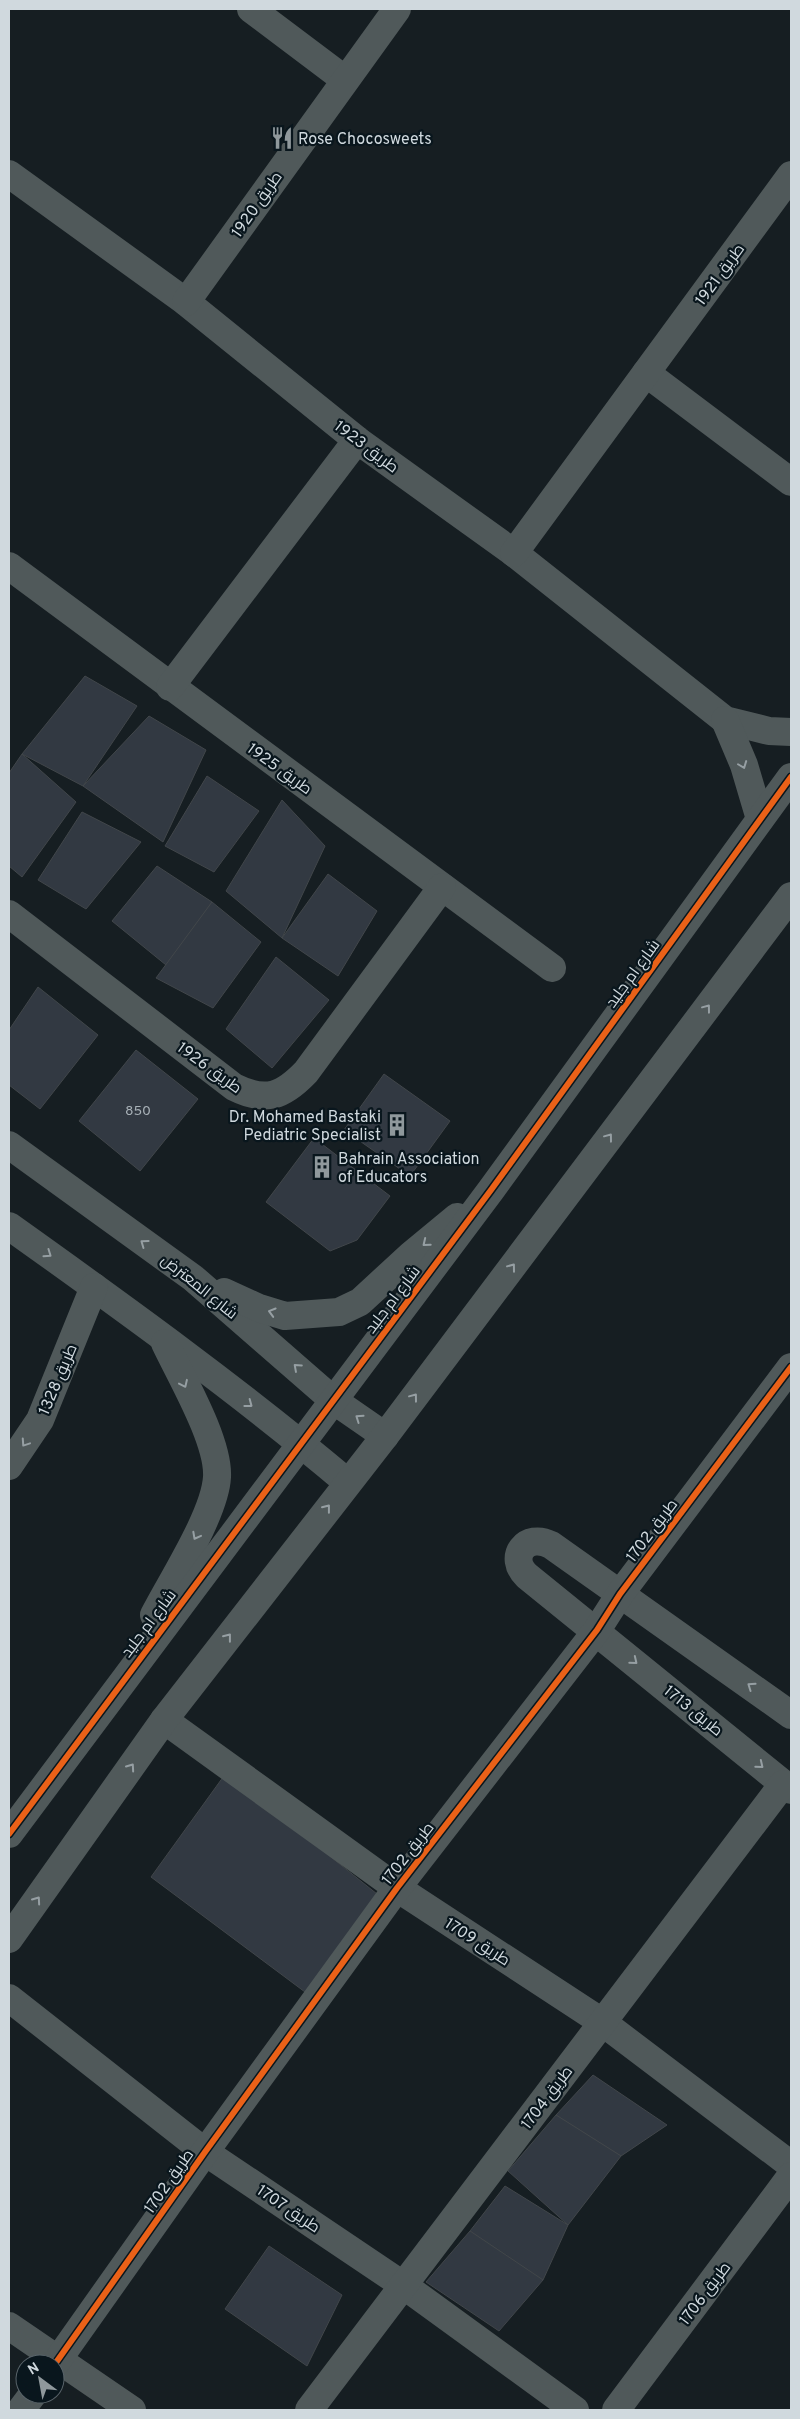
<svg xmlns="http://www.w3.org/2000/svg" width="800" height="2419" viewBox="0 0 800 2419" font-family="Overpass,Cairo,sans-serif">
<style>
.building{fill:#323942;stroke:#41464a}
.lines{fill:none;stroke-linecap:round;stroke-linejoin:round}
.minor{stroke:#50595a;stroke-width:28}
.cycleway-casing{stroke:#09161d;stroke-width:9}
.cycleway{stroke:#ea6118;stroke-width:6}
.oneway{stroke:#969fa3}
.labels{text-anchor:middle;stroke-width:4.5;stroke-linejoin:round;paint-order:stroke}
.number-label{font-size:14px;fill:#a8b1b7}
.poi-label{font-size:16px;fill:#d0d9de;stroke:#09161d;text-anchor:start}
.street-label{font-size:16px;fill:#d0d9de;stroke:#09161d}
</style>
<rect width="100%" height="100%" fill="#161e22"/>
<!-- building -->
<g class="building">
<path d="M85 676 137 706 83 786 22 754Z"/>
<path d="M149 716 206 750 163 842 83 786Z"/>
<path d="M22 754 76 802 22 877 9 866V773Z"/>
<path d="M207 776 259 811 214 872 165 846Z"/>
<path d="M282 800 325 846 282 938 226 891Z"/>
<path d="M82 812 141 842 86 909 38 880Z"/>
<path d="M157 866 212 902 166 965 112 921Z"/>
<path d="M328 874 377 911 338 976 282 938Z"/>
<path d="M212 902 261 942 213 1008 156 978Z"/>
<path d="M276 957 329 1000 272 1068 226 1029Z"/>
<path d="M38 987 98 1035 40 1109 9 1085V1030Z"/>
<path d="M136 1050 198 1099 140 1171 79 1121Z"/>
<path d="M384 1074 450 1121 410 1176 344 1130Z"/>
<path d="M314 1138 390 1196 357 1240 330 1251 266 1202Z"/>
<path d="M226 1773 377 1894 305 1992 151 1877Z"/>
<path d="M593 2075 667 2125 621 2156 556 2115Z"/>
<path d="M556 2115 621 2156 568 2225 508 2171Z"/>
<path d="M505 2186 568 2225 543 2280 470 2231Z"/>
<path d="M470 2231 543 2280 499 2331 426 2282Z"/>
<path d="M269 2246 342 2295 307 2366 225 2309Z"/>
</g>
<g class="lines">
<!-- minor -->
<g class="minor">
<path d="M251 9 344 79"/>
<path d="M9 174 186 302 357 440 514 553 725 720 769 731 791 732"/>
<path d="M186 302 397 9"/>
<path d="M646 373 791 482"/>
<path d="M514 553 791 175"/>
<path d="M9 566 552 968"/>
<path d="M170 687 357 440"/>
<path d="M725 720 744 765 760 819"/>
<path d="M9 914 234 1087C266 1103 283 1096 306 1072L442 887"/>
<path d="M9 1145 193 1278 333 1400 385 1436"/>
<path d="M9 1226C124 1308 239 1391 347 1482"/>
<path d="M224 1292 259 1308 285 1316 339 1312 360 1302 411 1255 457 1217"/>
<path d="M9 1466 40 1420 94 1287"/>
<path d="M154 1615C172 1580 215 1514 217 1477 219 1441 181 1377 165 1343"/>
<path d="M791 1715 551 1545C526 1532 507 1557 527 1576L791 1790"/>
<path d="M164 1720 397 1888 602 2022 791 2165"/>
<path d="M9 1834 491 1190 791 777"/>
<path d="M9 1939 164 1720 385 1436 791 896"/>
<path d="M9 1998 205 2152 403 2285 575 2410"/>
<path d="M9 2326 132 2410"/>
<path d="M55 2364 205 2152 397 1888 597 1630 620 1594 791 1367"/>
<path d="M21 2410 33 2394"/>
<path d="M309 2410 783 1784"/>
<path d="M616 2410 791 2176"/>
</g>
<defs>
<g id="cycleway">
<path d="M9 1834 491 1190 791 777"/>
<path d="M55 2364 205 2152 397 1888 597 1630 620 1594 791 1367"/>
</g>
</defs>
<!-- cycleway casing -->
<use href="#cycleway" class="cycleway-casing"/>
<!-- cycleway -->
<use href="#cycleway" class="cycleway"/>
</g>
<!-- one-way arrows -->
<defs><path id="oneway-chevron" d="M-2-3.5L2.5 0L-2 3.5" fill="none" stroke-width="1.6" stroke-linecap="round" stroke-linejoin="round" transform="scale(1.25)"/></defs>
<g class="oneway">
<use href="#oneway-chevron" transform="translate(743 765) rotate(69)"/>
<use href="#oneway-chevron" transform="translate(707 1008) rotate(-53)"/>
<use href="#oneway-chevron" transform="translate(609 1137) rotate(-53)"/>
<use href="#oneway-chevron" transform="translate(144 1243) rotate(-144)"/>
<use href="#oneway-chevron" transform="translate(426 1243) rotate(141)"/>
<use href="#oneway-chevron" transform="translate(48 1254) rotate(35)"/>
<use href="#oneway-chevron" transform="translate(512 1267) rotate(-53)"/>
<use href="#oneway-chevron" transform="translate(272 1312) rotate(-164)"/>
<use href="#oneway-chevron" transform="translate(297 1367) rotate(-138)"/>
<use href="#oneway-chevron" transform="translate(184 1384) rotate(65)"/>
<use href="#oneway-chevron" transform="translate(414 1397) rotate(-53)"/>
<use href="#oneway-chevron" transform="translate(249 1404) rotate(37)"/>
<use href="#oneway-chevron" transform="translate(359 1418) rotate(-145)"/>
<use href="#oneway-chevron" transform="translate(25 1443) rotate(124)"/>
<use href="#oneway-chevron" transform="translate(327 1508) rotate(-52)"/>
<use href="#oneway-chevron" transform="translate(196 1536) rotate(118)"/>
<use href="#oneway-chevron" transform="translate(228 1637) rotate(-52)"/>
<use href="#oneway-chevron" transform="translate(634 1661) rotate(39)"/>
<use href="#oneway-chevron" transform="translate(751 1686) rotate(-145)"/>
<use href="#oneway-chevron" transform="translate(760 1765) rotate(39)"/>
<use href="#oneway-chevron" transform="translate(131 1767) rotate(-55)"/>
<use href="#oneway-chevron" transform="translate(37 1900) rotate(-55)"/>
</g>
<!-- icons -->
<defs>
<symbol id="restaurant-bare" viewBox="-9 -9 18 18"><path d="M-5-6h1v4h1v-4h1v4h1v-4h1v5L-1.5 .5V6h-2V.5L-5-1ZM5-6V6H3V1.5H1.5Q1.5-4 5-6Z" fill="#8f989c" stroke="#09161d" stroke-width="2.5" paint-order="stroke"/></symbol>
<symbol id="building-bare" viewBox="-9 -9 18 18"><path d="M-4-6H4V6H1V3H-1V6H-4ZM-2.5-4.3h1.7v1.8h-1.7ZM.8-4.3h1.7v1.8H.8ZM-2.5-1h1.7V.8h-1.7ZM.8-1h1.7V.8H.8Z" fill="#8f989c" stroke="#09161d" stroke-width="2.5" paint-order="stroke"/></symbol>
</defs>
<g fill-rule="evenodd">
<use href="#restaurant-bare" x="266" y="122" width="32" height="32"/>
<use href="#building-bare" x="381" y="1109" width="32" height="32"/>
<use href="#building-bare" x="306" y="1151" width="32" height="32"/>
</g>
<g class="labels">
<!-- number labels -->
<g class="number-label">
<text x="138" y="1115">850</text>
</g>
<!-- poi labels -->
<g class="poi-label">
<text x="298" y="144">Rose Chocosweets</text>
<text x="381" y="1122" text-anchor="end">Dr. Mohamed Bastaki<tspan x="381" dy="18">Pediatric Specialist</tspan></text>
<text x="338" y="1164">Bahrain Association<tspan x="338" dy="18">of Educators</tspan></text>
</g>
<!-- street labels -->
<g class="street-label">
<text transform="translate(256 204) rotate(-55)" y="6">طريق 1920</text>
<text transform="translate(719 274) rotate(-54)" y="6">طريق 1921</text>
<text transform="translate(367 446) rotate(37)" y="6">طريق 1923</text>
<text transform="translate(280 768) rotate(36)" y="6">طريق 1925</text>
<text transform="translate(632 973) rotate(-54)" y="6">شارع ام جليد</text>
<text transform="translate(210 1067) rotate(36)" y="6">طريق 1926</text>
<text transform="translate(200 1286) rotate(39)" y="6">شارع المعترض</text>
<text transform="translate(392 1299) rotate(-53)" y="6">شارع ام جليد</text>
<text transform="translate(57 1379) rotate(-67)" y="6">طريق 1328</text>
<text transform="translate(651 1530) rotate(-53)" y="6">طريق 1702</text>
<text transform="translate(148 1623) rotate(-53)" y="6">شارع ام جليد</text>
<text transform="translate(694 1710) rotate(39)" y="6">طريق 1713</text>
<text transform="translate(407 1853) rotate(-52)" y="6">طريق 1702</text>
<text transform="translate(478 1941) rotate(33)" y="6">طريق 1709</text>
<text transform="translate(546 2097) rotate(-53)" y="6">طريق 1704</text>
<text transform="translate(168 2181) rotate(-55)" y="6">طريق 1702</text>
<text transform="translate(289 2208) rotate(34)" y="6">طريق 1707</text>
<text transform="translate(704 2293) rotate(-53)" y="6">طريق 1706</text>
</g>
</g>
<!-- border -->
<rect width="800" height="2419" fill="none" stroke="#d0d9de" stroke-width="20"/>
<!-- north arrow -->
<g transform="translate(40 2379) rotate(328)"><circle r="24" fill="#09161d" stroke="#59646a"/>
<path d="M0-4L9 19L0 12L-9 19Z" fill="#8f989c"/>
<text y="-8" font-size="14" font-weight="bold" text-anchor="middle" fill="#d0d9de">N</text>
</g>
</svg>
